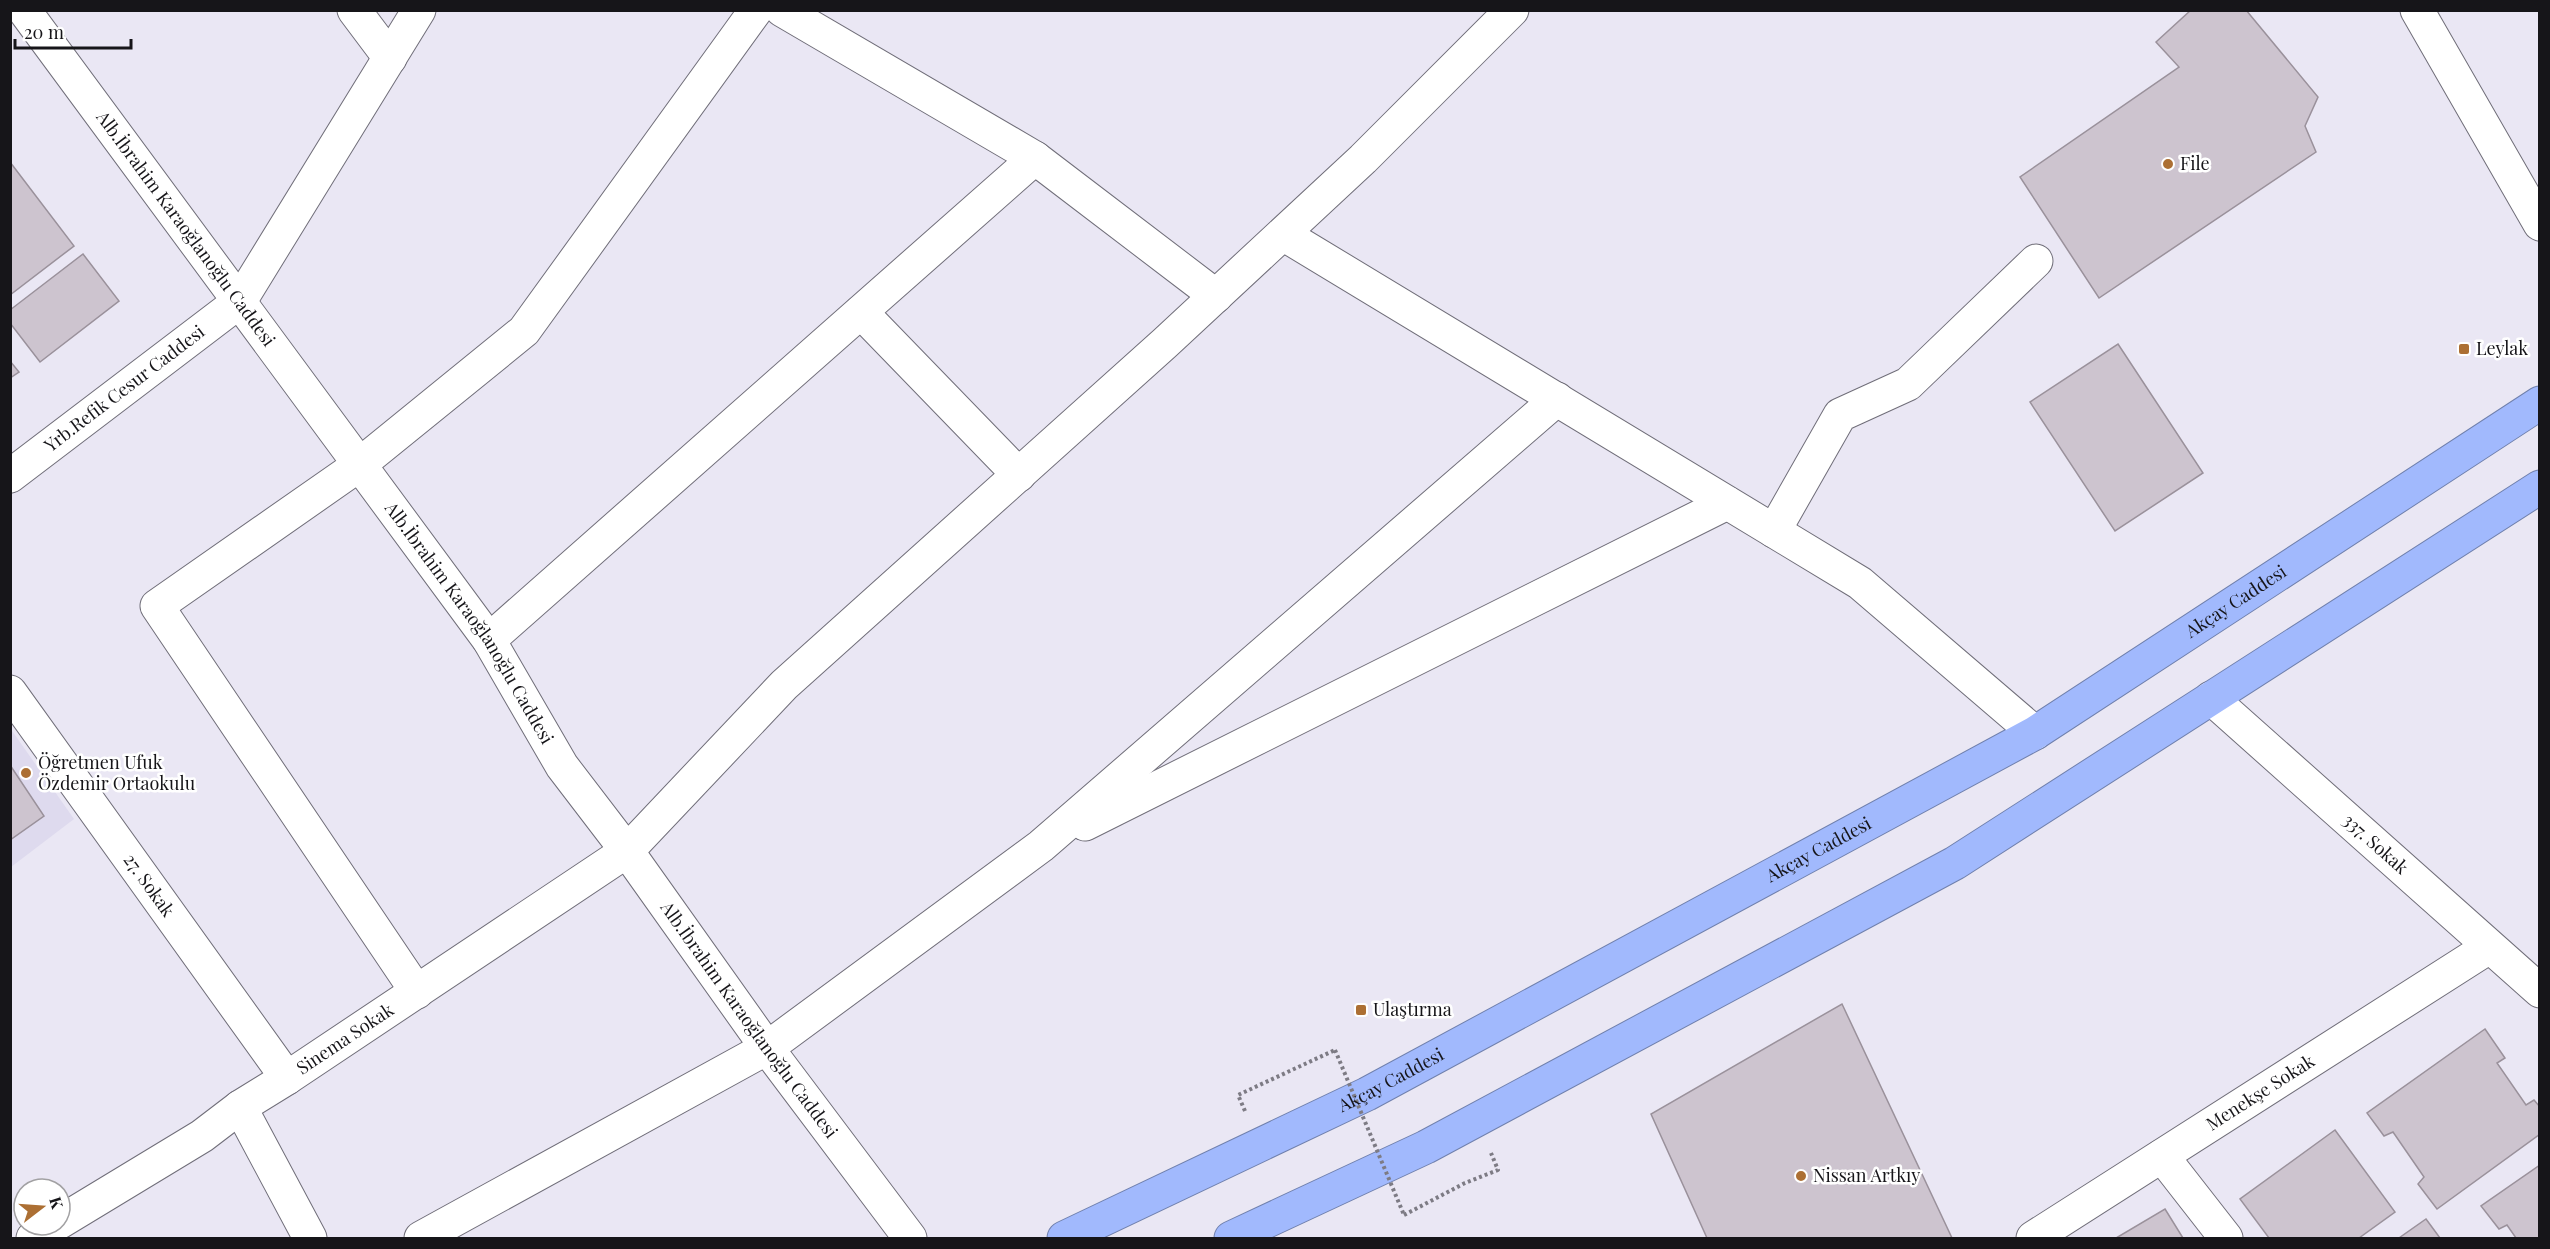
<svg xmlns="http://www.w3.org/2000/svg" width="2550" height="1249" viewBox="0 0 2550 1249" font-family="'Playfair Display',serif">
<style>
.built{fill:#dedaee}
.building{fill:#cdc4cf;stroke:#9a919b;stroke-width:1.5}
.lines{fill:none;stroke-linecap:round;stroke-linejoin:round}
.minor-casing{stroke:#706e79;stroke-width:35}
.highway-casing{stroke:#7080ad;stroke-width:35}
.path{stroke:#7d7b84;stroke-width:4;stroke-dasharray:3 3;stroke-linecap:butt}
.minor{stroke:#fff;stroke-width:33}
.highway{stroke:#a1b9fd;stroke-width:33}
.path-bridge{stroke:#7d7b84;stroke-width:4;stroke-dasharray:3 3;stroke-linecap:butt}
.poi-dot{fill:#ac6f33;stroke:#fff;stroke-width:2}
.labels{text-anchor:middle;stroke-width:5;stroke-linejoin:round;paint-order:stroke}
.poi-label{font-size:18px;fill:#161519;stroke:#fff;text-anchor:start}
.street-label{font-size:18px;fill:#161519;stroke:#fff}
</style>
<rect width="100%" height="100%" fill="#eae7f4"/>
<!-- built -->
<path class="built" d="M10 728 74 819 11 867H10Z"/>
<!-- building -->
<g class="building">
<path d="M2191 10H2246L2318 97 2305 126 2316 152 2099 298 2020 177 2179 67 2156 42Z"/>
<path d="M10 162 74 246 10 295Z"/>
<path d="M83 254 119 301 40 362 10 323V310Z"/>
<path d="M2118 344 2203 473 2115 531 2030 402Z"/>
<path d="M10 361 19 372 10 378Z"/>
<path d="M10 765 44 816 10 840Z"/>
<path d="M1842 1004 1952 1238H1707L1651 1114Z"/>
<path d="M2485 1029 2505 1058 2497 1063 2526 1105 2534 1100 2540 1107V1134L2437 1209 2418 1184 2424 1177 2393 1132 2384 1136 2367 1113Z"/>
<path d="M2335 1130 2395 1212 2359 1238H2269L2240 1199Z"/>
<path d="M2540 1165V1238H2516L2507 1225 2499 1229 2481 1206Z"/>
<path d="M2165 1209 2183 1238H2116Z"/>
<path d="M2426 1219 2440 1238H2399Z"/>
</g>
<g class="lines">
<defs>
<g id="minor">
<path id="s1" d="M24 10 489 640 562 766 627 851 767 1048 910 1238"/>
<path d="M354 10 390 58"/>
<path d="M2417 10 2540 224"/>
<path d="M1035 158 1216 296"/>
<path d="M1283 234 1860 583 2035 733"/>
<path d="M861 312 1019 475"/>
<path id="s2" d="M10 476 240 301 419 10"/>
<path d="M1774 531 1840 415 1908 384 2036 261"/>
<path d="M489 640 1035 158 782 10"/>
<path id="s3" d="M10 692 287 1078"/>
<path id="s4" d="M2211 698 2540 991"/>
<path d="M1085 824 1727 503"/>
<path d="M417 992 157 606 359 465 524 331 756 10"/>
<path d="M240 1107 310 1238"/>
<path d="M2162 1156 2226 1238"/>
<path id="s5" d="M60 1222 202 1136 240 1107 287 1078 627 851 784 685 1165 343 1363 159 1512 10"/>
<path d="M33 1238 55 1225"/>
<path d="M421 1238 767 1048 1041 846 1557 399"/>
<path id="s6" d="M2033 1238 2489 947"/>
</g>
<g id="highway">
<path id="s7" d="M1064 1238 1367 1094 2035 733 2540 403"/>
<path d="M1231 1238 1426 1147 1955 863 2540 487"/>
</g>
</defs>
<!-- minor casing -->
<use href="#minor" class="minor-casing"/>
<!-- highway casing -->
<use href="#highway" class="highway-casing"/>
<!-- path -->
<g class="path">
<path d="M1245 1111 1238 1095 1335 1050"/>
<path d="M1404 1215 1465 1183 1498 1170 1491 1153"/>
</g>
<!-- minor -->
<use href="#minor" class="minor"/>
<!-- highway -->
<use href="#highway" class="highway"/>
<!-- path-bridge -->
<path class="path-bridge" d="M1335 1050 1404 1215"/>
</g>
<!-- markers -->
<g class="poi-dot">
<circle cx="2168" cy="164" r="6"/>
<rect x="2458" y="343" width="12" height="12" rx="3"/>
<circle cx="26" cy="773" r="6"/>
<rect x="1355" y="1004" width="12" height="12" rx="3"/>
<circle cx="1801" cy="1176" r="6"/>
</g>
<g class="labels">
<!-- poi labels -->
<g class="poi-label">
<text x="2180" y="170">File</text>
<text x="2476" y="355">Leylak</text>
<text x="38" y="769">Öğretmen Ufuk<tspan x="38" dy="21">Özdemir Ortaokulu</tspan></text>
<text x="1373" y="1016">Ulaştırma</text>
<text x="1813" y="1182">Nissan Artkıy</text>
</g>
<!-- street labels -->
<g class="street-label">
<text dy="6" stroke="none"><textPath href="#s1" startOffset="272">Alb.İbrahim Karaoğlanoğlu Caddesi</textPath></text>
<text dy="6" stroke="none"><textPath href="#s2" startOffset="144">Yrb.Refik Cesur Caddesi</textPath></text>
<text dy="6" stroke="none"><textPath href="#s7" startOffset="1335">Akçay Caddesi</textPath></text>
<text dy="6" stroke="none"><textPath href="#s1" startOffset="758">Alb.İbrahim Karaoğlanoğlu Caddesi</textPath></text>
<text dy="6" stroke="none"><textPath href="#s4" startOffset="220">337. Sokak</textPath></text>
<text dy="6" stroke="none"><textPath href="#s7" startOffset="849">Akçay Caddesi</textPath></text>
<text dy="6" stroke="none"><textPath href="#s3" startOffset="238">27. Sokak</textPath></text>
<text dy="6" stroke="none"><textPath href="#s1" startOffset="1244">Alb.İbrahim Karaoğlanoğlu Caddesi</textPath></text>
<text dy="6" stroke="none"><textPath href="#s5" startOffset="339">Sinema Sokak</textPath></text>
<text dy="6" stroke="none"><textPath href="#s7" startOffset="363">Akçay Caddesi</textPath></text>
<text dy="6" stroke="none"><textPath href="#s6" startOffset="270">Menekşe Sokak</textPath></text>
</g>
</g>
<!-- border -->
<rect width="2550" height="1249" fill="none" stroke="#161519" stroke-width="24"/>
<!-- north arrow -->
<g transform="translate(42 1207) rotate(73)"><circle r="28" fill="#ffffff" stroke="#a2a1a3" stroke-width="1.5"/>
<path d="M0-4.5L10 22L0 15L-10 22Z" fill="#ac6f33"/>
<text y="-9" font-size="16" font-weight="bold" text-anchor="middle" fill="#161519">K</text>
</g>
<!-- scale -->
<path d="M15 39v9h116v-9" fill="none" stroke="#161519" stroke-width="3"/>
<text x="24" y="39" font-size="18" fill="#161519" stroke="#ffffff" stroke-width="4.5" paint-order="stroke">20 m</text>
</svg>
